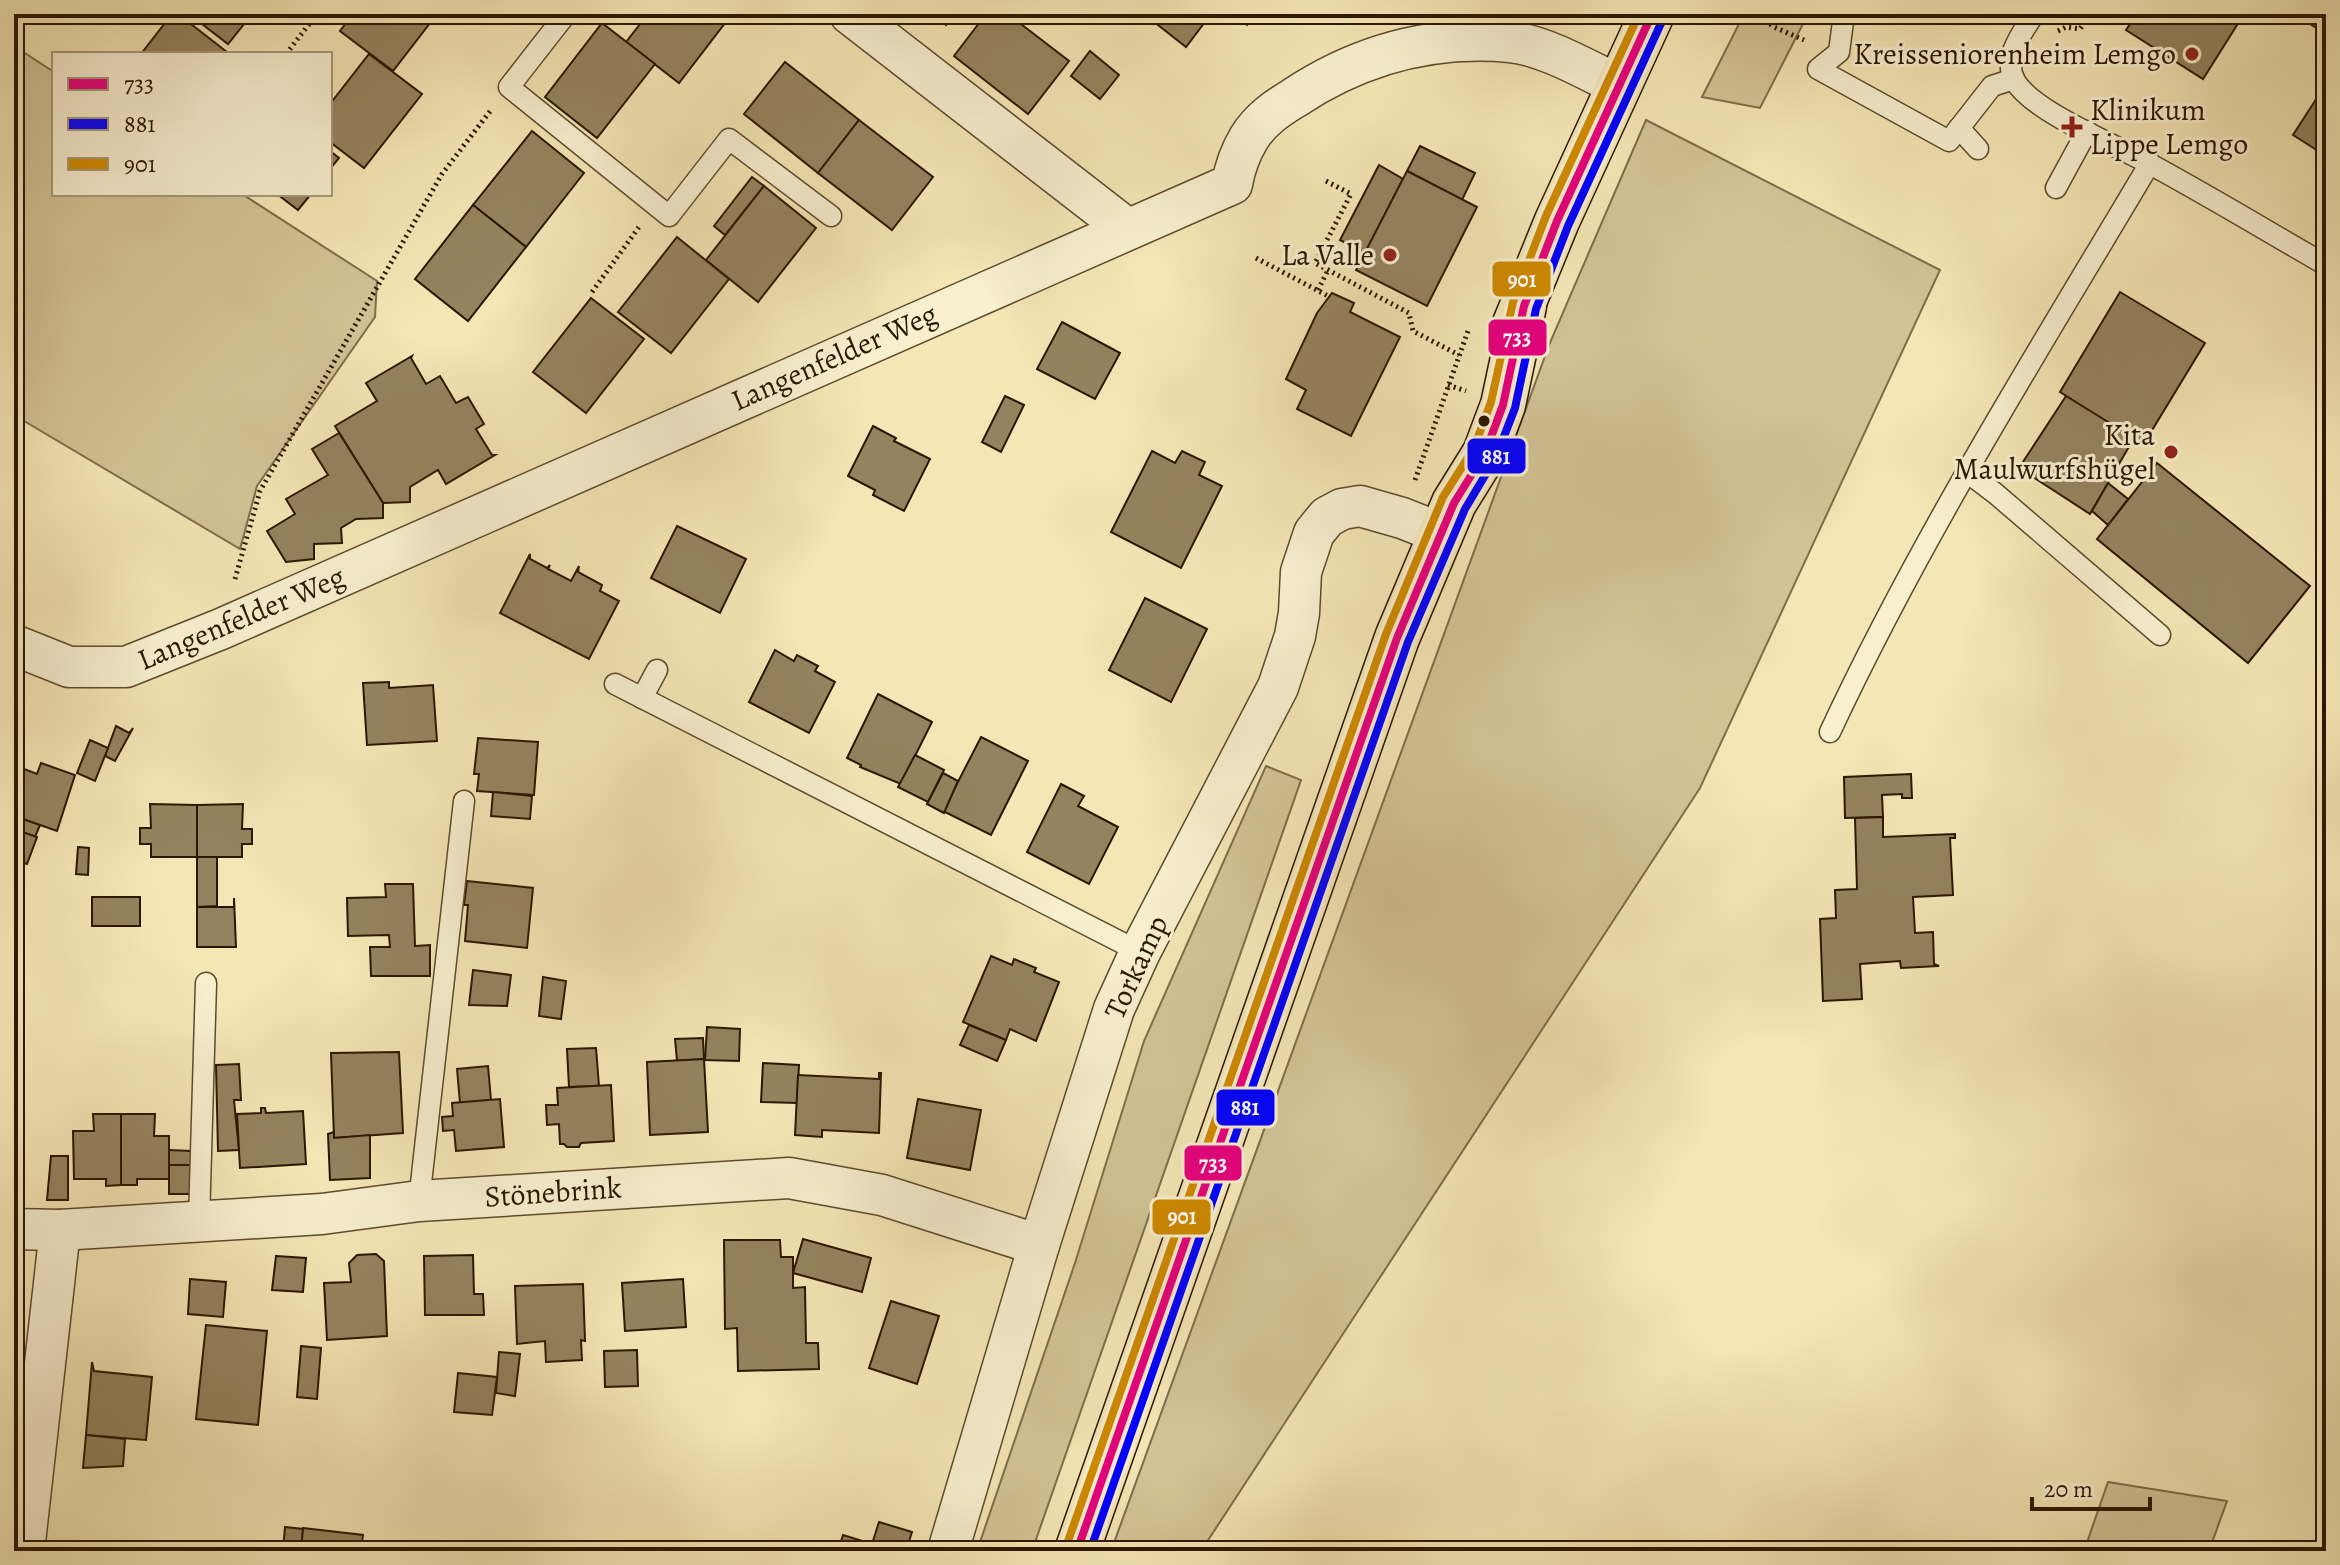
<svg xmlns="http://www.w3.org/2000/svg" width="2340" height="1565" viewBox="0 0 2340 1565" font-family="Alegreya,serif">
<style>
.green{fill:#d2c396;stroke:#7e6d4b;stroke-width:2}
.building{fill:#94835e;stroke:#2b1700;stroke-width:2}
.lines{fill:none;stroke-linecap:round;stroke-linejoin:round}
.lane-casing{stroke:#5d4b2d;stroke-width:23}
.street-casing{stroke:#5d4b2d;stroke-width:43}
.primary-casing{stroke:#2b1700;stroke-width:47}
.path{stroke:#2b1700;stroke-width:5;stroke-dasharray:2 4;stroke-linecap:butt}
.lane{stroke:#f8efcf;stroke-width:20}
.street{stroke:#f8efcf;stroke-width:40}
.primary{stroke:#f4e6b5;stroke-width:44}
.bus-1-casing{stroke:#f8efcf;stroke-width:14}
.bus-2-casing{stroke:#f8efcf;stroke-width:14}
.bus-3-casing{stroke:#f8efcf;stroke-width:14}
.bus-1{stroke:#e5007d;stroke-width:8}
.bus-2{stroke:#00f;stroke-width:8}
.bus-3{stroke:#ce8900;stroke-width:8}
.poi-dot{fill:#8f2418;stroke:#f8efcf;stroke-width:3}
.bus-dot{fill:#2b1700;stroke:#f8efcf;stroke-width:3}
.labels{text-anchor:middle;stroke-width:6;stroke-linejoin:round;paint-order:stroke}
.poi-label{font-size:30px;fill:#2b1700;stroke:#f8efcf;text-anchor:end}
.street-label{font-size:30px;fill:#2b1700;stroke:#f8efcf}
.line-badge{stroke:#f8efcf;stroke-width:3}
.badge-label{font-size:22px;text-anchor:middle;font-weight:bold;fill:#fff}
</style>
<rect width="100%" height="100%" fill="#f4e6b5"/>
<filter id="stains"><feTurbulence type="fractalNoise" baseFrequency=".0025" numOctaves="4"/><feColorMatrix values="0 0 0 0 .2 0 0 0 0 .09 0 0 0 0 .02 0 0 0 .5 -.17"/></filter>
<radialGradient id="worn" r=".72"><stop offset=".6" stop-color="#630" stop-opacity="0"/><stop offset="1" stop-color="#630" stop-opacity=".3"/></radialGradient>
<!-- green -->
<g class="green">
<path d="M1465 14H1525L1491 28Z"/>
<path d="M1744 14H1808L1760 108 1702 97Z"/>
<path d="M14 46 54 72V194H242L377 281 375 317 257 486 240 549 14 415Z"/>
<path d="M1646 120 1940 270 1700 788 1201 1551H1111L1549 345Z"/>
<path d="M1266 766 1301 780 1032 1551H977L1075 1263 1144 1041Z"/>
<path d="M2108 1482 2227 1501 2209 1551H2084Z"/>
</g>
<!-- building -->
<g class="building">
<path d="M172 14H178L227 52 141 54Z"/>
<path d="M189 14H252L228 44Z"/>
<path d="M353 14H437L393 71 340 31Z"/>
<path d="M648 14H732L679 83 626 42Z"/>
<path d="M931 14H954L946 25Z"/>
<path d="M986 14H1008L1069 61 1028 114 954 56Z"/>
<path d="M1144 14H1211L1186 47Z"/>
<path d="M1233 14H1257L1247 25Z"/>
<path d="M2137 14H2244L2203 79 2126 30Z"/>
<path d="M2294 14H2326V34Z"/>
<path d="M602 23 655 64 597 138 545 97Z"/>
<path d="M1090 51 1119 75 1100 99 1071 76Z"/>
<path d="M369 54 422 94 364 168 330 142V104Z"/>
<path d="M785 62 859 120 818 173 744 114Z"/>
<path d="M2326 84V156L2293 135Z"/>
<path d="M859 120 933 177 892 230 818 173Z"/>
<path d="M532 131 584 173 526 247 473 205Z"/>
<path d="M1420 146 1475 173 1462 200 1407 171Z"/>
<path d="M330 151 339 158 330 169Z"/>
<path d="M1379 165 1403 179 1365 253 1340 240Z"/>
<path d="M1407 171 1477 207 1427 306 1356 270Z"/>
<path d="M752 177 764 186 725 235 714 226Z"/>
<path d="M764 186 816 228 758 302 706 260Z"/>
<path d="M277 194H311L298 210Z"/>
<path d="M473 205 526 247 468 321 415 279Z"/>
<path d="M677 237 729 279 671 353 618 312Z"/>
<path d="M2120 292 2205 343 2143 445 2060 392Z"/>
<path d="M1332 293 1354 303 1350 312 1400 337 1351 436 1297 409 1306 390 1286 379 1317 313Z"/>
<path d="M591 298 644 339 586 413 533 372Z"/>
<path d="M1062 322 1120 353 1095 399 1037 369Z"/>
<path d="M412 356 411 358 426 384 440 376 456 403 468 397 484 424 476 429 492 455H495L446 484 438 470 410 487V502L383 503 335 426 377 401 366 383Z"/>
<path d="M1005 396 1024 405 1001 452 982 442Z"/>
<path d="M2066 396 2134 438 2090 514 2019 468Z"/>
<path d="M873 426 896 438 894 441 930 459 904 511 873 495 875 490 848 476Z"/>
<path d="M339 433 383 503V518L356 519 341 528 342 543 314 544V559L286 562 267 531 295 514 286 499 328 475 312 449Z"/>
<path d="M1152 451 1175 463 1182 451 1205 462 1199 475 1222 486 1181 568 1111 532Z"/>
<path d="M2157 463 2310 586 2248 663 2097 539Z"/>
<path d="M2108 483 2128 499 2108 525 2092 511Z"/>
<path d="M677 526 746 559 720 613 651 578Z"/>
<path d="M530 554V559L547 568 550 565 548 569 571 581 579 566 578 572 602 585 600 591 619 601 589 659 500 613Z"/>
<path d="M1145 598 1207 629 1171 702 1109 670Z"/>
<path d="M775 650 794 661 797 655 818 666 815 671 835 682 809 733 749 702Z"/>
<path d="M389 682V688L433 685 437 741 367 745 363 683Z"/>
<path d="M878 694 932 722 901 784 860 767 861 765 847 758Z"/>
<path d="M116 726 129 733 133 728 115 761 105 756Z"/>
<path d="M981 737 1028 761 991 835 943 811Z"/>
<path d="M478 738 538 742 534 795 477 791 479 774H474Z"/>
<path d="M90 740 108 748 95 781 77 773Z"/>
<path d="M915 755 944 770 928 802 898 787Z"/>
<path d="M41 763 75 775 57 831 14 816V781L19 767 37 774Z"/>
<path d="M943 773 958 781 944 813 927 804Z"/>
<path d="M1911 774 1912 798H1902V794L1882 795 1883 817 1845 818 1844 777Z"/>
<path d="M1061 784 1084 796 1078 806 1118 827 1089 884 1027 852Z"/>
<path d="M493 792 532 796 530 819 491 816Z"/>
<path d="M150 804 197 805V857H151V844H140V828H151Z"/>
<path d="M243 804 242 829H252V844H242V857H197V805Z"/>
<path d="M14 816 40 825 35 837 14 829Z"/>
<path d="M1883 817V837L1955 834V838H1950L1953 895 1913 897 1915 933 1933 932 1934 964 1939 966 1901 968 1900 961 1860 964 1862 999 1823 1001 1820 919 1836 918 1835 890 1857 889 1855 818Z"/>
<path d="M14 829 37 837 27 864 14 859Z"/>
<path d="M78 847 89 848 88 875 76 874Z"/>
<path d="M197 857H217V906L197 907Z"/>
<path d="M467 881 533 888 527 948 465 941 468 905H464Z"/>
<path d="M385 884H413L415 946 430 945V976H371L370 947H390L389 935 348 936 347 898 386 897Z"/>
<rect x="92" y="897" width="48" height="29"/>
<path d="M234 898 236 947H197V907H234Z"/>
<path d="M991 956 1012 965 1014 959 1036 968 1034 972 1059 982 1036 1041 1010 1029 1006 1040 963 1022Z"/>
<path d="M473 970 511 975 507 1006 469 1005Z"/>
<path d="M543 977 566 981 561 1019 539 1016Z"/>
<path d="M969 1025 1006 1040 997 1061 960 1045Z"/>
<path d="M707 1027 740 1029 739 1061 705 1060Z"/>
<path d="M703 1038 704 1059 677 1061 675 1039Z"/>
<path d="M596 1048 599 1086 569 1087 567 1049Z"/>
<path d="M399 1052 403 1133 334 1138 331 1053Z"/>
<path d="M704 1059 708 1132 650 1135 647 1062Z"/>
<path d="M763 1063 799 1065 797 1103 761 1102Z"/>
<path d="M239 1064 241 1100H234L239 1150 218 1151 216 1065Z"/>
<path d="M488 1066 491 1100 460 1103 457 1069Z"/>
<path d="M879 1073H881L879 1133 822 1130V1137L795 1135 798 1075 879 1079Z"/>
<path d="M611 1085 614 1141 581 1143 579 1147H567L564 1144H560L559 1124 547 1125 546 1105H558L557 1088Z"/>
<path d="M500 1099 504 1147 456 1151 454 1130 443 1131 442 1117 453 1116 452 1103Z"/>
<path d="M918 1099 981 1110 970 1170 907 1158Z"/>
<path d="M261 1108H265L266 1113 303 1111 306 1164 240 1168 237 1114 261 1113Z"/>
<path d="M93 1114H121V1185L106 1186V1179H74L73 1131H94Z"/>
<path d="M121 1114H155L154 1136H169V1179H137V1185H121Z"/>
<path d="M334 1132V1138L370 1135V1178L330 1180 328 1134Z"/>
<path d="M169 1150 191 1151V1165H169Z"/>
<path d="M51 1156H68V1200H47Z"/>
<rect x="169" y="1165" width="22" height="29"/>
<path d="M803 1239 871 1258 862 1292 793 1273Z"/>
<path d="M724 1240H780L781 1257H793V1288L805 1287 806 1343H818L819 1369 738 1371 737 1328 725 1329Z"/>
<path d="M376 1254 384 1261 387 1336 327 1340 324 1283 351 1282 349 1263 357 1255Z"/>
<path d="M473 1255 474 1294H483L484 1315H425L424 1256Z"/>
<path d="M276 1256 306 1258 303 1292 272 1290Z"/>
<path d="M190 1279 226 1282 223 1317 188 1314Z"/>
<path d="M683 1279 686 1327 625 1331 622 1283Z"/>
<path d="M583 1284 585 1341 581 1340 582 1360 546 1362 545 1341 517 1344 515 1286Z"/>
<path d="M891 1301 939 1316 917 1384 869 1368Z"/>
<path d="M206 1325 267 1331 258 1425 196 1419Z"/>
<path d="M301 1346 321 1348 317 1399 297 1397Z"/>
<path d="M637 1350 638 1386 605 1387 604 1351Z"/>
<path d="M499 1352 520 1354 515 1396 496 1393Z"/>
<path d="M92 1362 94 1371 152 1377 146 1440 86 1435Z"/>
<path d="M458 1373 497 1377 492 1415 454 1412Z"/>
<path d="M86 1435 125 1439 123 1466 83 1468Z"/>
<path d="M879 1522 912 1532 906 1551H838L843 1535 872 1544Z"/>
<path d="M285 1527 303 1529 301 1551H283Z"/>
<path d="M303 1528 363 1535 361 1551H301Z"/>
</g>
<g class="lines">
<defs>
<g id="lane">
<path d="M566 14 509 87 669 216 729 139 831 216"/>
<path d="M1844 14 1839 52 1818 69 1949 141 1992 86 2014 79"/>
<path d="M2034 14C2022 33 2002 58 2015 81 2033 112 2116 145 2150 164 2209 196 2267 231 2326 265"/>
<path d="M1959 128 1978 149"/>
<path d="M2056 188 2087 131"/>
<path d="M1967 472 1996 494 2160 635"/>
<path d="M615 684 1140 952"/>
<path d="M642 698 657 670"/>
<path d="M1830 732C1922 535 2039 350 2150 163"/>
<path d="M419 1201 464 801"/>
<path d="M199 1221 206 983"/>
</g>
<g id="street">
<path d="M850 14 1126 228"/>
<path d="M14 645 69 667H126L221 629 1232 184C1235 167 1240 153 1249 138 1260 120 1276 109 1294 98 1359 55 1432 35 1510 42 1544 45 1587 70 1618 85"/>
<path d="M14 1229 60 1230 322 1214 419 1201 789 1178 882 1195 1039 1245"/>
<path d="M24 1551 60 1230"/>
<path d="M948 1551 1039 1245 1114 1009 1140 952 1278 687 1295 636 1299 613 1301 572 1314 533 1327 517 1342 509 1360 506 1402 518 1440 533"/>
</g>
<g id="primary">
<path d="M1512 331 1557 221 1652 14"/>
<path d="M1077 1551 1397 638 1454 503 1485 453 1503 405 1524 306"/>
</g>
</defs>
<!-- lane casing -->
<use href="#lane" class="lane-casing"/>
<!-- street casing -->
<use href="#street" class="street-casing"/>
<!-- primary casing -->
<use href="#primary" class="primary-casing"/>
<!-- path -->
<g class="path">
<path d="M509 14 521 23"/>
<path d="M1755 14 1774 27 1804 40"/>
<path d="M2058 31 2066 27 2080 29 2090 14"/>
<path d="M286 54 317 14"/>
<path d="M1326 181 1351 194 1315 263 1409 313 1413 331 1459 355"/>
<path d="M1256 258 1330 297"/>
<path d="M1318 290 1328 270"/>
<path d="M592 292 639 227"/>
<path d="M1448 385 1466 391"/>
<path d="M1415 480 1468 331"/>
<path d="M235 579 260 491 442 174 491 110"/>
</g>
<!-- lane -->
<use href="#lane" class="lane"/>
<!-- street -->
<use href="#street" class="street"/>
<!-- primary -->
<use href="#primary" class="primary"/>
<defs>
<path id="bus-1" d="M1077 1551 1397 638 1454 503 1485 453 1503 405 1524 306 1557 221 1652 14"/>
<path id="bus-2" d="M1090 1551 1408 642 1465 509 1496 457 1515 408 1536 309 1568 226 1663 19"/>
<path id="bus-3" d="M1066 1547 1386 634 1443 497 1474 448 1491 402 1513 302 1546 216 1639 14"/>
</defs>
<!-- bus-1 casing -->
<use href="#bus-1" class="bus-1-casing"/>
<!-- bus-2 casing -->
<use href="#bus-2" class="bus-2-casing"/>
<!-- bus-3 casing -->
<use href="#bus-3" class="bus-3-casing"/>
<!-- bus-1 -->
<use href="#bus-1" class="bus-1"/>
<!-- bus-2 -->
<use href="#bus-2" class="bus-2"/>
<!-- bus-3 -->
<use href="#bus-3" class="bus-3"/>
</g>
<!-- markers -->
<g class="poi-dot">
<circle cx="2192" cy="54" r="8"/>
<path d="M2068 115h8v8h8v8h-8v8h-8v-8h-8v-8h8z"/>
<circle cx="1390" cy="255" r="8"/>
<circle cx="2171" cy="452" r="8"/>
</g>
<circle class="bus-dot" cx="1484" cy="421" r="7"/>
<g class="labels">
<!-- poi labels -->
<g class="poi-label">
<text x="2176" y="64">Kreisseniorenheim Lemgo</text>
<text x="2090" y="120" text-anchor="start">Klinikum<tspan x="2090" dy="34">Lippe Lemgo</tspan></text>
<text x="1374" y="265">La Valle</text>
<text x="2155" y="445">Kita<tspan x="2155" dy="34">Maulwurfshügel</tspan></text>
</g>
<!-- street labels -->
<g class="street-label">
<text transform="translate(834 357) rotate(-24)" y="10">Langenfelder Weg</text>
<text transform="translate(241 618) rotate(-23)" y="10">Langenfelder Weg</text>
<text transform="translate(1136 967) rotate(-65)" y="10">Torkamp</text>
<text transform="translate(553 1192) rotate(-4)" y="10">Stönebrink</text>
</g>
</g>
<g class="line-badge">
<rect x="1491" y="260" width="61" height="38" rx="8" fill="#ce8900"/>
<rect x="1487" y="318" width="61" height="39" rx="8" fill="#e5007d"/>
<rect x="1466" y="437" width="61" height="38" rx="8" fill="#00f"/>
<rect x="1215" y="1088" width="61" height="39" rx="8" fill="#00f"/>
<rect x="1183" y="1144" width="60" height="38" rx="8" fill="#e5007d"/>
<rect x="1151" y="1198" width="61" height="38" rx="8" fill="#ce8900"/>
</g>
<g class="badge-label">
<text x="1522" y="287">901</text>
<text x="1517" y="345">733</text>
<text x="1496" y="464">881</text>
<text x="1245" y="1115">881</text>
<text x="1213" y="1171">733</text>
<text x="1182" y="1224">901</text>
</g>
<!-- margin -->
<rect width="2340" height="1565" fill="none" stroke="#f4e6b5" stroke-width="48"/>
<rect x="16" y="16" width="2308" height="1533" fill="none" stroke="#2b1700" stroke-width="4"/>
<rect x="24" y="24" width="2292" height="1517" fill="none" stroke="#2b1700" stroke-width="2"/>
<!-- legend -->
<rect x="52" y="52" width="280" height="144" fill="#f8efcf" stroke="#a6997c" stroke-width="2"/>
<rect x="68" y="78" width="40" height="12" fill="#e5007d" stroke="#a6997c" stroke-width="2"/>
<text x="124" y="92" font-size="24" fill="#2b1700">733</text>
<rect x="68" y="118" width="40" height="12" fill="#0000ff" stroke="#a6997c" stroke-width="2"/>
<text x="124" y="132" font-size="24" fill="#2b1700">881</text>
<rect x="68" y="158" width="40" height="12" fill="#ce8900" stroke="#a6997c" stroke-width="2"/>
<text x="124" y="172" font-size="24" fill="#2b1700">901</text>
<!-- scale -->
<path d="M2032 1497v12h118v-12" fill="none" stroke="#2b1700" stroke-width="4"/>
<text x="2044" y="1497" font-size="24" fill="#2b1700" stroke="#f8efcf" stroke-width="6" paint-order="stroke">20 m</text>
<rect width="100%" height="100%" filter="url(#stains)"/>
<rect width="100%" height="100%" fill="url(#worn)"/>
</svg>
